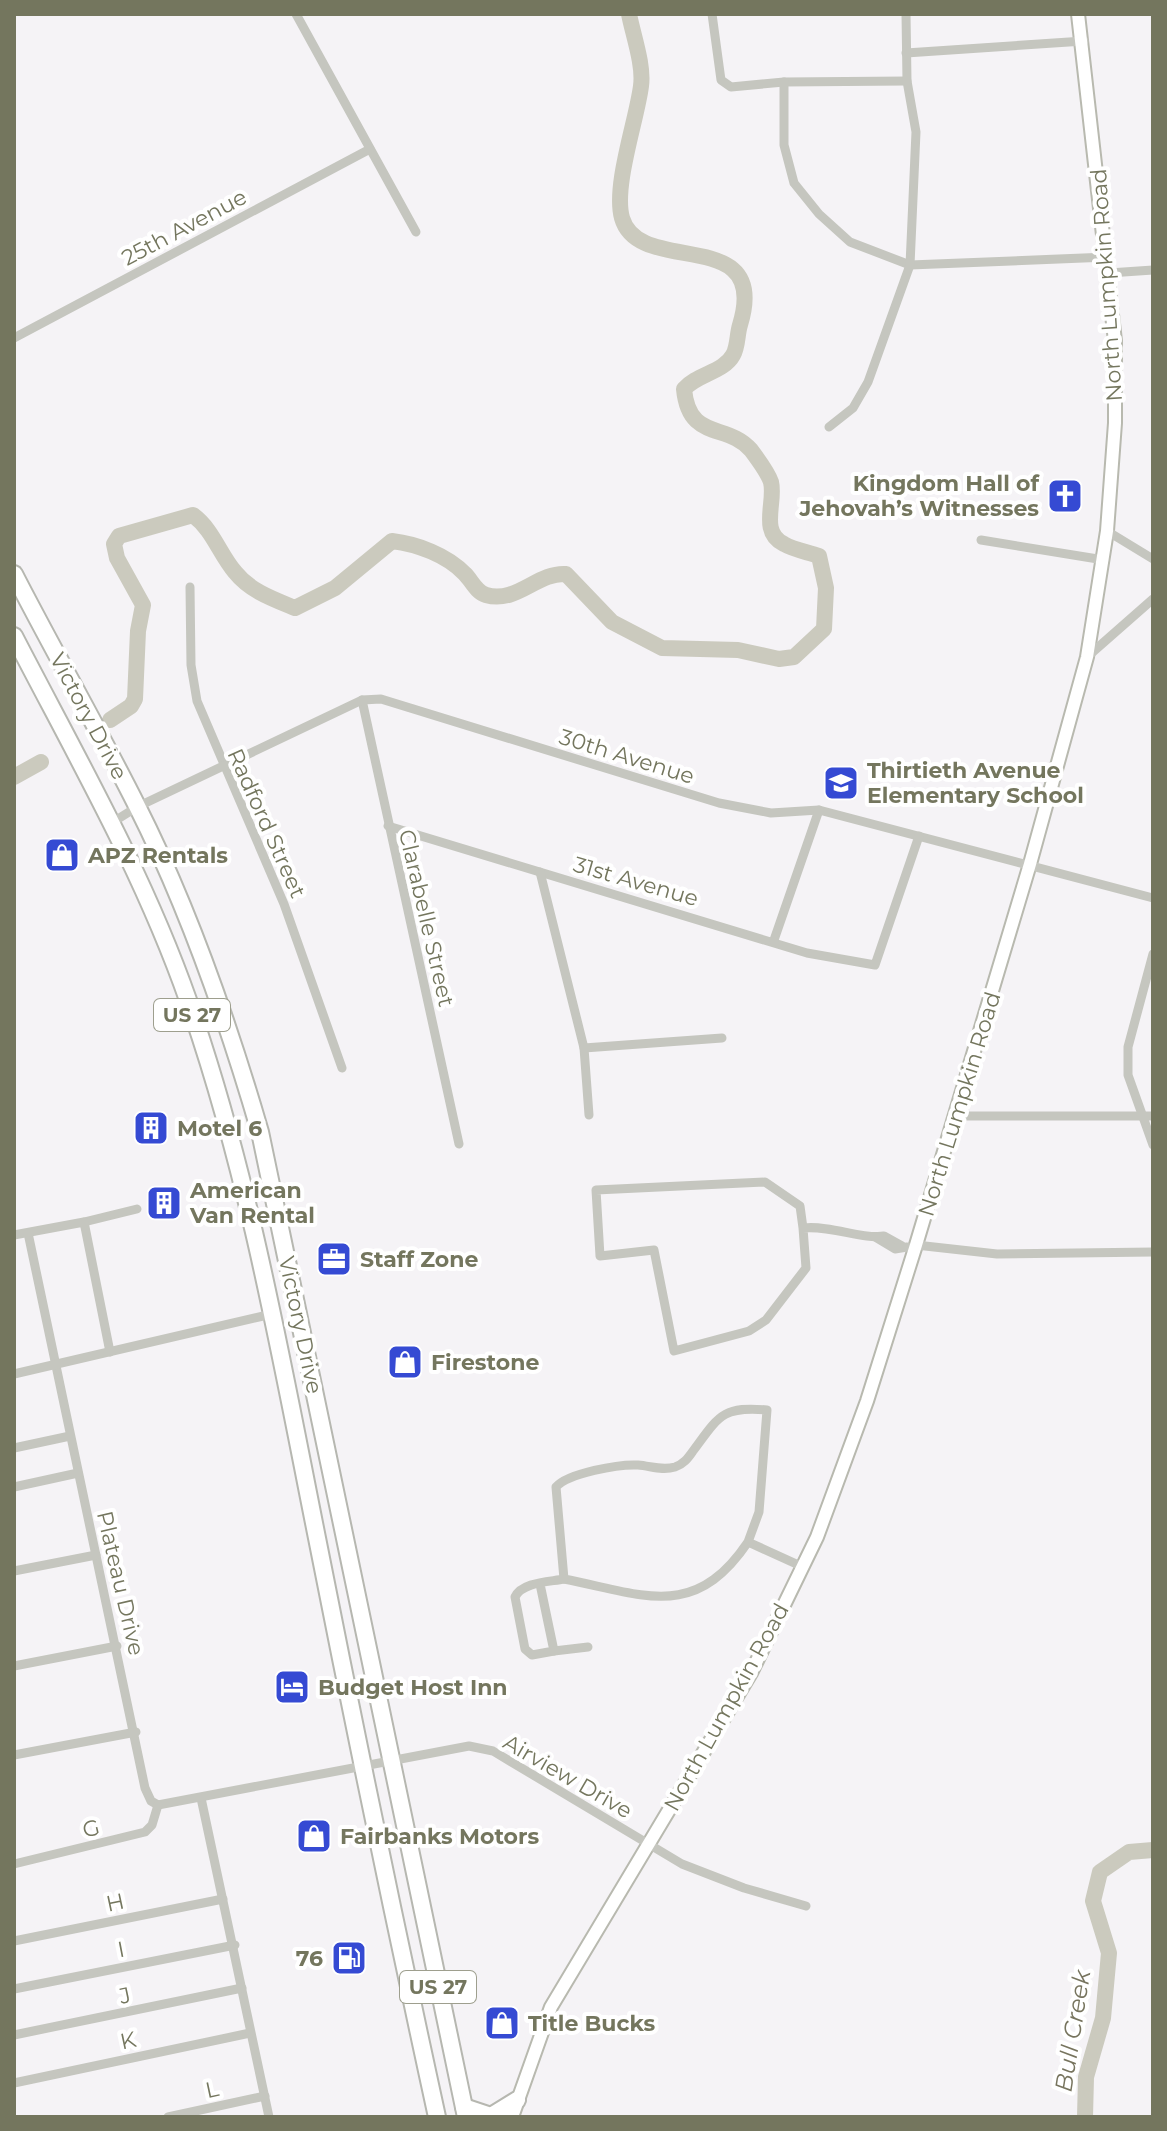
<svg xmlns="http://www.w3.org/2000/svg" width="1167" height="2131" viewBox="0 0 1167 2131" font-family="Montserrat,sans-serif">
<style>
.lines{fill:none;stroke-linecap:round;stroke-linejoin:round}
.river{stroke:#cbcabe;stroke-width:16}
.secondary-casing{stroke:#b8b9af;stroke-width:16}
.highway-casing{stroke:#b6b7b0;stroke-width:20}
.street{stroke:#c5c6bf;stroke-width:9}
.secondary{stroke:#fff;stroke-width:12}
.highway{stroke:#fff;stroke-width:16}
.labels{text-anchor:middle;stroke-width:8;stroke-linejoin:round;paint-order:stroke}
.shield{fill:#fff;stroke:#9e9f8e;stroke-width:2}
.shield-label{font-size:20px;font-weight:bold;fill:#74765e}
.street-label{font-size:22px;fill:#74765e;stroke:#fff}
.poi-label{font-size:22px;font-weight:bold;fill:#74765e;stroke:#fff;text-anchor:start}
.water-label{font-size:24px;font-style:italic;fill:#77745e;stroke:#fff}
</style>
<rect width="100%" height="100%" fill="#f5f3f6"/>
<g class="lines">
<!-- river -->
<g class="river">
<path d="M110 720 131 706 135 699 138 631 143 605 117 558 114 544 119 536 193 515C213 530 219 553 235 572 250 591 273 599 295 608L335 588 392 541C417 544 447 555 465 574 472 581 476 592 486 595 517 604 537 572 566 574L612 622 662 648 738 650 779 659 794 657 824 629 826 588 819 556C808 552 794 550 784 544 759 532 776 502 771 482 768 473 757 458 751 450 727 422 689 442 684 389 697 374 724 372 733 355 738 347 737 334 740 325 771 223 639 278 622 218 613 186 637 119 641 86 644 65 633 35 629 14"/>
<path d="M14 777 41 762"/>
<path d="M1085 2117 1086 2077 1103 2018 1109 1953 1093 1901 1100 1872 1129 1852 1153 1850"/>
</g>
<defs>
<path id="secondary" d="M512 2117 551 2007 751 1673 817 1537 867 1401 916 1245 1030 864 1087 657 1107 531 1115 423V341L1078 14"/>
<g id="highway">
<path d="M14 574C54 652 98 728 137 806 189 909 228 1022 260 1132L466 2117"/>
<path d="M14 636C76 756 143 872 188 1000 249 1174 281 1358 317 1538 355 1731 395 1924 437 2117"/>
<path d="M464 2107 491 2116 517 2100"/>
</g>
</defs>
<!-- secondary casing -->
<use href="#secondary" class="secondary-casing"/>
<!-- highway casing -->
<use href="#highway" class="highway-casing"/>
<!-- street -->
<g class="street">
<path d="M296 14 416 232"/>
<path d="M712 14 721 80 731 87 784 82 907 81"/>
<path d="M906 53 1084 41"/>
<path d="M784 82V145L794 183 819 214 850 242 910 265 1108 257"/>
<path d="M1109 273 1153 270"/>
<path d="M14 338 370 149"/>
<path d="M829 427 853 408 868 382 910 265 916 132 907 81 906 14"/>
<path d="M1107 531 1153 559"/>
<path d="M981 540 1104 560"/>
<path d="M190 587 191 665 197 701 284 904 342 1068"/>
<path d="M1087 657 1153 599"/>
<path d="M362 700 459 1144"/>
<path d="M113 822 137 807 362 700 381 699 719 803 771 813 819 810 1153 898"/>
<path d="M388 826 807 953 875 965 919 836"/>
<path d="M540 872 584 1048 589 1115"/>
<path d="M774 940 819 810"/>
<path d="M1153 954 1128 1047V1075L1153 1145"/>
<path d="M584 1048 722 1038"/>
<path d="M955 1116H1153"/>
<path d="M84 1222 137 1209"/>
<path d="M803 1228 806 1268 766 1320 749 1331 674 1351 654 1250 600 1256 596 1190 765 1182 800 1206 803 1228C832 1225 863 1240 884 1236L902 1246"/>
<path d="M28 1233 145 1788 151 1801 158 1805"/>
<path d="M14 1235 84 1222 110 1352"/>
<path d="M875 1237 895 1249 907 1247"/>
<path d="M916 1245 997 1254 1153 1252"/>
<path d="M14 1374 272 1314"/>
<path d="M14 1448 70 1436"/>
<path d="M14 1487 78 1473"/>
<path d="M748 1542C694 1622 643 1594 564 1579L556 1487C568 1473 619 1464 638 1465 651 1466 662 1471 675 1467 684 1464 688 1458 693 1451 719 1416 722 1406 767 1410L759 1512 748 1542 803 1567"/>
<path d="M14 1571 96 1555"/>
<path d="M540 1584 554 1651 532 1655 525 1649 515 1597C522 1582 549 1582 564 1579"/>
<path d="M554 1651 588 1647"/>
<path d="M14 1666 117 1646"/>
<path d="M14 1755 136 1732"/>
<path d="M201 1798 269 2117"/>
<path d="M158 1805 469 1746 493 1751 682 1864 744 1888 806 1906"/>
<path d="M14 1864 145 1832 152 1825 158 1805"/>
<path d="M14 1941 223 1899"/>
<path d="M14 1989 235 1945"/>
<path d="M14 2035 242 1988"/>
<path d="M14 2083 250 2033"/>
<path d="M168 2117 265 2096"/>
</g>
<!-- secondary -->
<use href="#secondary" class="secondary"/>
<!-- highway -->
<use href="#highway" class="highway"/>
</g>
<!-- icons -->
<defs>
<symbol id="church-square" viewBox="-11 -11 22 22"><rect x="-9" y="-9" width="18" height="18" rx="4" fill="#354ad3" stroke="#fff"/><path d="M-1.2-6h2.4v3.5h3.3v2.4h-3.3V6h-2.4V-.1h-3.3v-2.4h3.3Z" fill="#fff"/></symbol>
<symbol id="school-square" viewBox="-11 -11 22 22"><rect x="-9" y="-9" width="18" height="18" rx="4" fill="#354ad3" stroke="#fff"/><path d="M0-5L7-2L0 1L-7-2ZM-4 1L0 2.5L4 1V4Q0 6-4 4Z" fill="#fff"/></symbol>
<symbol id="shop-square" viewBox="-11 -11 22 22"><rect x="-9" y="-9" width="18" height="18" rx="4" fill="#354ad3" stroke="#fff"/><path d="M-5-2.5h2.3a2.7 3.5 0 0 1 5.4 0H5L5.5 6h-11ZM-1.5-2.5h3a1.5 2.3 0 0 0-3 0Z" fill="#fff"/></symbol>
<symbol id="building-square" viewBox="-11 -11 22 22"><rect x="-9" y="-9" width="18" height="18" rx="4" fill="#354ad3" stroke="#fff"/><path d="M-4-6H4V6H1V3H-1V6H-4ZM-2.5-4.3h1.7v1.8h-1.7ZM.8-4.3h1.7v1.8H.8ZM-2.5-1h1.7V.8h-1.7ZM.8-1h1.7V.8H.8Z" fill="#fff"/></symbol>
<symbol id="office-square" viewBox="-11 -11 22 22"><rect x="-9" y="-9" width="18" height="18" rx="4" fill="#354ad3" stroke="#fff"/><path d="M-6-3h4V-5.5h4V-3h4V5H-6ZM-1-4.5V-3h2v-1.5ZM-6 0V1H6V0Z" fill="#fff"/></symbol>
<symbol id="hotel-square" viewBox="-11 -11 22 22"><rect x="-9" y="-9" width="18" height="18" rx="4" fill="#354ad3" stroke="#fff"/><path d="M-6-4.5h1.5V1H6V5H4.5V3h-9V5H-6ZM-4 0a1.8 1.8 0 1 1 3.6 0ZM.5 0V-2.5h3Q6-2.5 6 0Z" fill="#fff"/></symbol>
<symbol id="fuel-square" viewBox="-11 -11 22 22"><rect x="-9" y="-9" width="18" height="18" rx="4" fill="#354ad3" stroke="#fff"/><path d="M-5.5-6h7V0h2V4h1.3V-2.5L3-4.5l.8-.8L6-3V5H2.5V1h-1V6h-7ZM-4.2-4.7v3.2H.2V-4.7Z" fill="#fff"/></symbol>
</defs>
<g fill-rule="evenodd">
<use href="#church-square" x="1045" y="476" width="40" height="40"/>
<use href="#school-square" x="821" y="763" width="40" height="40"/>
<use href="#shop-square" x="42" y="835" width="40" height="40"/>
<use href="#building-square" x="131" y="1108" width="40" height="40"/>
<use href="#building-square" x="144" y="1183" width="40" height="40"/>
<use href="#office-square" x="314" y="1239" width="40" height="40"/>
<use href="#shop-square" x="385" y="1342" width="40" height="40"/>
<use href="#hotel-square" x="272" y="1667" width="40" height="40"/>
<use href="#shop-square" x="294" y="1816" width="40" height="40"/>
<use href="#fuel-square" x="329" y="1938" width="40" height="40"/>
<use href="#shop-square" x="482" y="2003" width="40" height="40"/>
</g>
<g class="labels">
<!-- shield labels -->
<g class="shield">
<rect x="154" y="999" width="76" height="32" rx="6"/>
<rect x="400" y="1971" width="76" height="32" rx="6"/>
</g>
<g class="shield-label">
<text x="192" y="1022">US 27</text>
<text x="438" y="1994">US 27</text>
</g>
<!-- street labels -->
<g class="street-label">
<text transform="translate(184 227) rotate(-28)" y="8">25th Avenue</text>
<text transform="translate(1106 285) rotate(-94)" y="8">North Lumpkin Road</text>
<text transform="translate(89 716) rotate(62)" y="8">Victory Drive</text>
<text transform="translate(627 756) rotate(17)" y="8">30th Avenue</text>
<text transform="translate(267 823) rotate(66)" y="8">Radford Street</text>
<text transform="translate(636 881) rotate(16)" y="8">31st Avenue</text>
<text transform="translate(427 918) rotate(77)" y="8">Clarabelle Street</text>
<text transform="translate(959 1104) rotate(-73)" y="8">North Lumpkin Road</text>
<text transform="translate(301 1325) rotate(78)" y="8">Victory Drive</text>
<text transform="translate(121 1583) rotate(77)" y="8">Plateau Drive</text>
<text transform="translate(726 1707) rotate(-61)" y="8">North Lumpkin Road</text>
<text transform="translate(568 1776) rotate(30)" y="8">Airview Drive</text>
<text transform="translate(91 1828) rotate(-13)" y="8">G</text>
<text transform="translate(115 1902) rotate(-12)" y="8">H</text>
<text transform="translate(121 1949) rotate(-11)" y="8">I</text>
<text transform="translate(125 1995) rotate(-12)" y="8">J</text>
<text transform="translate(128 2040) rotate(-12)" y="8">K</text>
<text transform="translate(212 2089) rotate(-12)" y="8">L</text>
</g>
<!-- poi labels -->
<g class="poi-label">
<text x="1039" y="491" text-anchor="end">Kingdom Hall of<tspan x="1039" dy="25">Jehovah’s Witnesses</tspan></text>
<text x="867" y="778">Thirtieth Avenue<tspan x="867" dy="25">Elementary School</tspan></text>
<text x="88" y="863">APZ Rentals</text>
<text x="177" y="1136">Motel 6</text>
<text x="190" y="1198">American<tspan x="190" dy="25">Van Rental</tspan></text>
<text x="360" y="1267">Staff Zone</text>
<text x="431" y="1370">Firestone</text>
<text x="318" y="1695">Budget Host Inn</text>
<text x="340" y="1844">Fairbanks Motors</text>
<text x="323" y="1966" text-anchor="end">76</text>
<text x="528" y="2031">Title Bucks</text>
</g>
<!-- water labels -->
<g class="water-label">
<text transform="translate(1073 2031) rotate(-81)" y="8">Bull Creek</text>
</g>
</g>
<!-- border -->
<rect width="1167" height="2131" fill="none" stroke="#74765e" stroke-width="32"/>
</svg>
